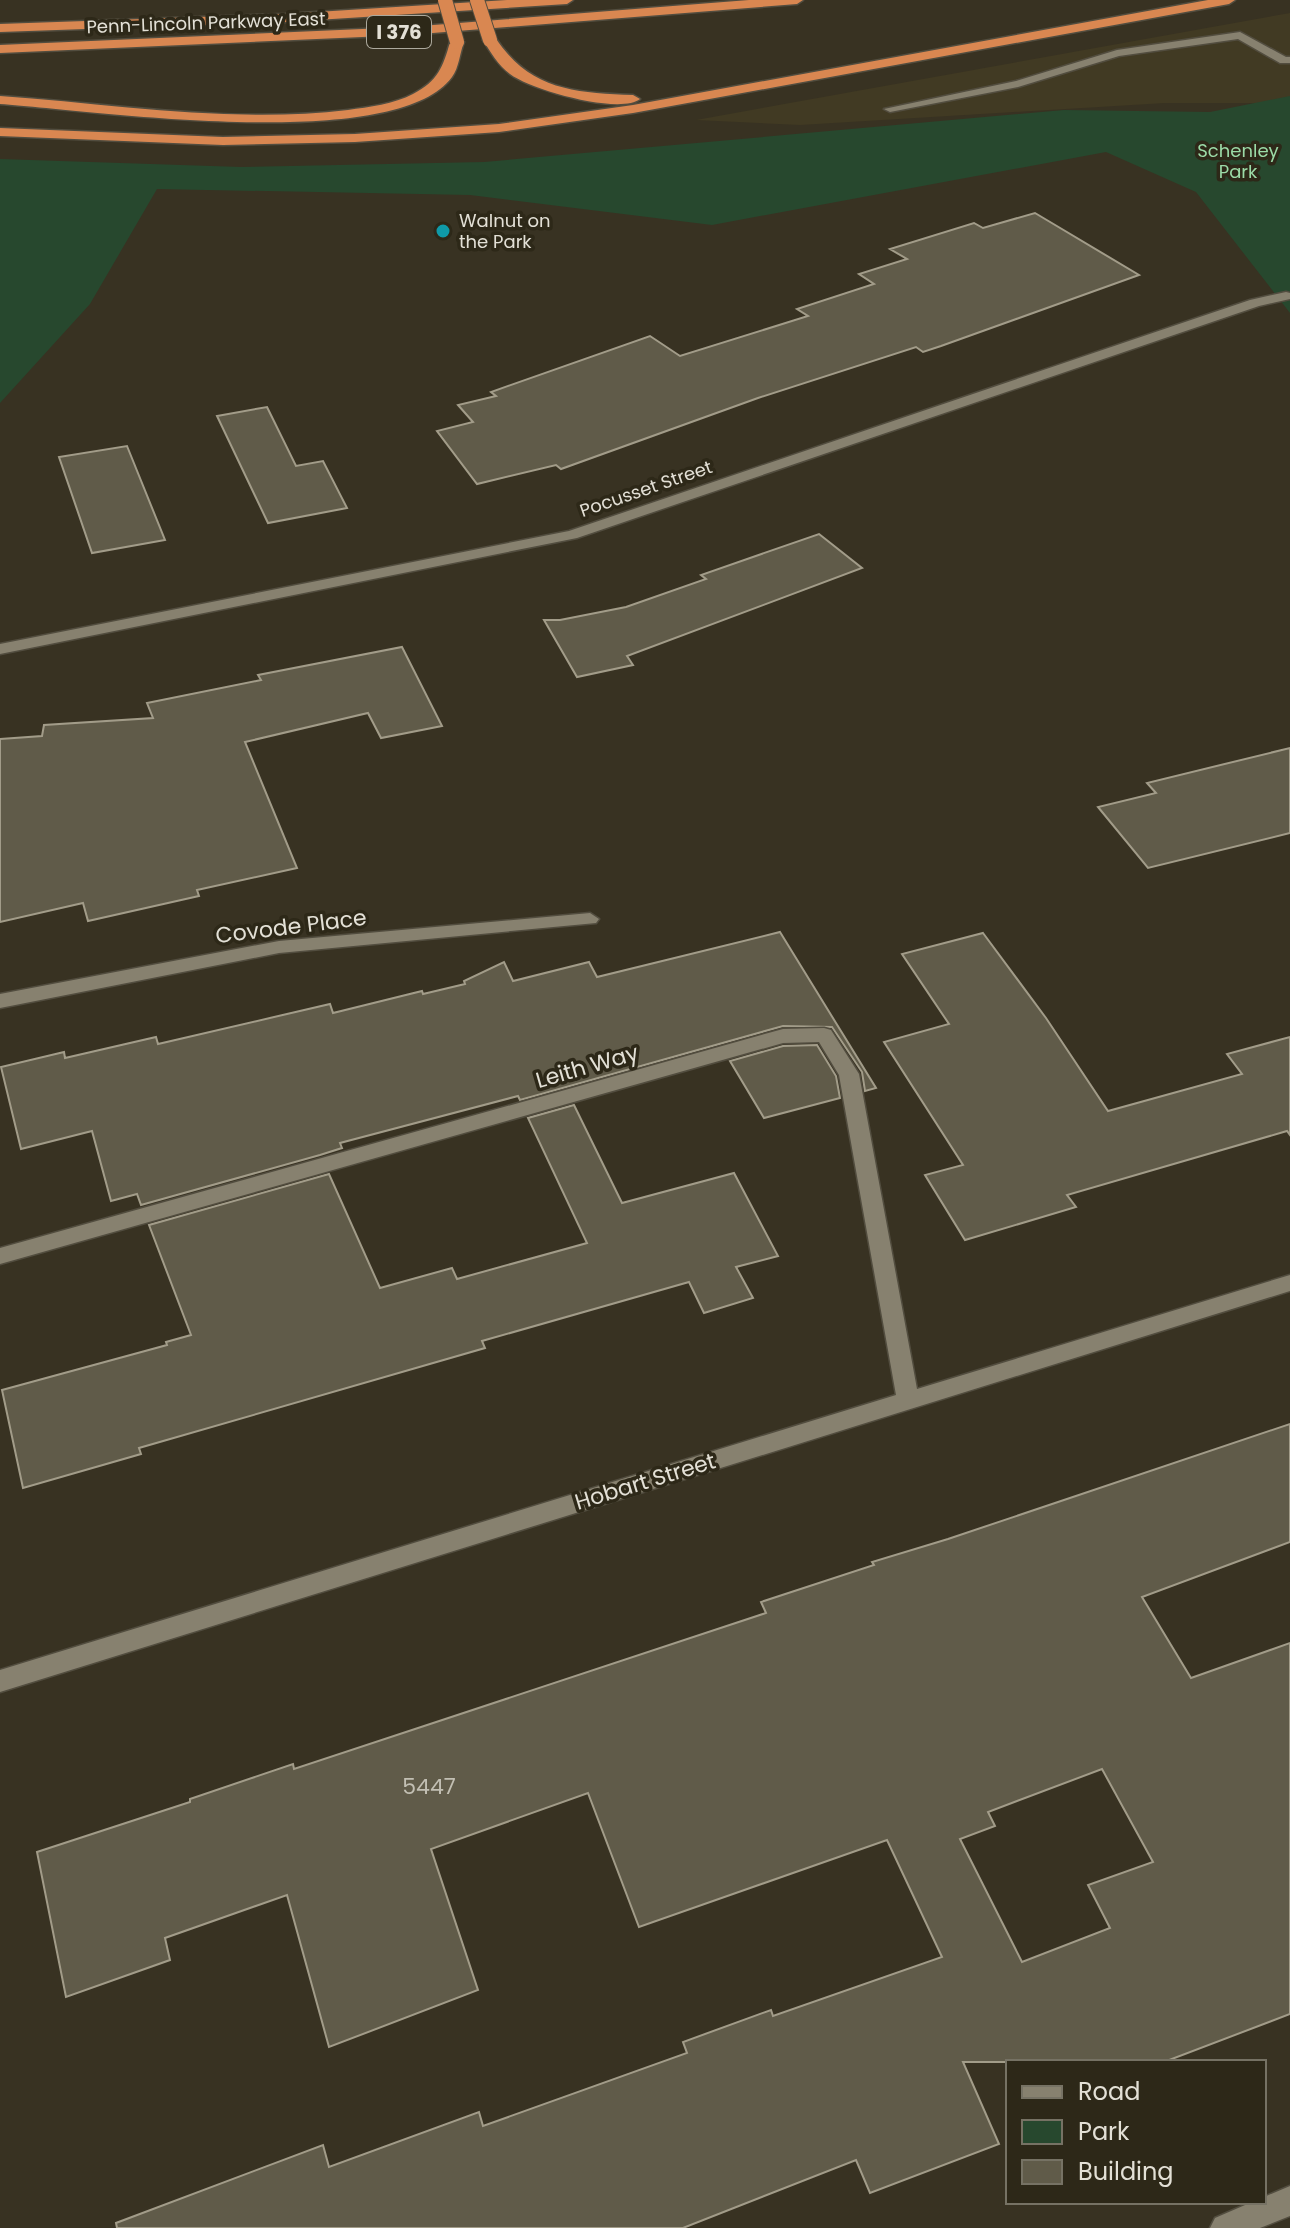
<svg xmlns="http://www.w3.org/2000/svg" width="1290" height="2228" viewBox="0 0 1290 2228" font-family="Poppins,sans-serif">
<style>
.built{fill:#413a23}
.green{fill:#27482e}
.building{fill:#605b49;stroke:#a29c89;stroke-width:2;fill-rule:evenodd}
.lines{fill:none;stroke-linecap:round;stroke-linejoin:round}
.minor-casing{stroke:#524d3f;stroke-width:3}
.highway-casing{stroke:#524d3f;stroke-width:3}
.minor{fill:#87816f;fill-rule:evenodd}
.highway{fill:#d98751;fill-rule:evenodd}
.highway-bridge-casing{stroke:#524d3f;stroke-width:16;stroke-linecap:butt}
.highway-bridge{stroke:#d98751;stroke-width:14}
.culture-dot{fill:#0f9aa8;stroke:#2d2818;stroke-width:3}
.labels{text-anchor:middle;stroke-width:7;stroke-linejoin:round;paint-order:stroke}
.far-street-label{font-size:18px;fill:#e3e0d6;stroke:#2d2818}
.far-park-label{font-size:18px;fill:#9bdba7;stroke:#2d2818}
.far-poi-label{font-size:18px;fill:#e3e0d6;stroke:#2d2818;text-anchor:start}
.shield{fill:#2d2818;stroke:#aca99d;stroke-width:2}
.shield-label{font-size:20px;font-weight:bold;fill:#e3e0d6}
.street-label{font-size:22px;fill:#e3e0d6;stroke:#2d2818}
.near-number-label{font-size:22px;fill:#c2bfb3}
</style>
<rect width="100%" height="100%" fill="#383222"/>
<!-- built -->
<path class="built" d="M1290 13V103H1165L800 125 696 120Z"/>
<!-- green -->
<path class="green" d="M1290 96V313L1196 192 1106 152 712 225 470 195 157 189 90 304 0 403V159L241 167 484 162 1064 110 1210 112Z"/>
<!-- building -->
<g class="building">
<path d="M1035 213 1139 275 941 346 923 352 916 347 758 398 561 469 556 465 477 484 437 431 473 422 458 405 496 396 491 392 650 336 680 356 808 316 797 309 874 284 859 274 907 259 890 249 974 223 983 228Z"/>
<path d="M267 407 296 466 323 461 347 508 268 523 217 416Z"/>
<path d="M127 446 165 540 92 553 59 457Z"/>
<path d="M819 534 862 568 627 656 633 665 577 677 544 620H560L626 607 706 579 701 575Z"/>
<path d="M402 647 442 726 381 738 368 713 245 742 297 868 197 890 199 896 88 921 83 903 0 922V739L42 736 44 725 153 718 147 703 261 680 258 675Z"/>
<path d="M1290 748V833L1148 868 1098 807 1156 793 1147 783Z"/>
<path d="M780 932 876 1088 865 1091 862 1072 832 1027 783 1026 520 1100 518 1096 340 1143 342 1148 320 1155 141 1205 137 1194 111 1201 92 1131 21 1149 1 1067 64 1052 65 1058 156 1037 158 1044 330 1004 333 1013 422 991 423 994 465 984 464 981 504 962 513 981 589 962 597 977Z"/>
<path d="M983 933 1046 1018 1108 1111 1242 1074 1227 1054 1290 1037V1135L1287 1131 1067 1195 1076 1207 965 1240 925 1175 963 1165 884 1042 949 1024 902 954Z"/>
<path d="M817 1045 836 1076 840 1098 764 1118 730 1061 783 1046Z"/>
<path d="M574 1105 622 1203 734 1173 778 1256 736 1267 753 1298 704 1313 689 1282 482 1341 485 1348 139 1448 141 1454 23 1488 2 1390 167 1345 166 1342 191 1335 149 1225 329 1174 380 1288 452 1268 457 1279 587 1243 528 1118Z"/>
<path d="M1290 1424V1542L1142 1597 1191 1678 1290 1643V2014L1164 2062H963L999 2144 870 2193 856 2160 683 2228H117L116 2223 323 2145 329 2167 479 2112 483 2126 687 2053 683 2042 771 2010 773 2016 942 1957 887 1840 639 1927 588 1793 431 1849 478 1990 329 2047 287 1895 165 1938 170 1960 66 1997 37 1852 190 1802V1799L293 1764 294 1769 766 1613 761 1602 874 1565 872 1562 948 1539ZM1102 1769 1153 1862 1088 1885 1110 1928 1022 1962 960 1839 995 1826 988 1812Z"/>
</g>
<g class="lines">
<defs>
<g id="minor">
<path d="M1240 32 1286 57H1290V63H1280L1238 39 1119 56 1018 87 890 112 884 109 1016 81 1117 50Z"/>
<path d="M1286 292 1290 293V299L1259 306 577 538 0 654V644L569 531 1250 300Z"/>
<path d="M590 913 599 919 596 923 279 953 0 1008V994L279 941Z"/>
<path d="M824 1028 831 1030 859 1074 917 1389 1290 1275V1291L0 1692V1670L896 1395 839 1075 819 1042 783 1043 0 1264V1248L783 1029Z"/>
<path d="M1290 2186V2216L1260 2228H1210L1215 2218 1252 2202H1264V2197Z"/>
</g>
<g id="highway">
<path d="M507 0H573L567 4 285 22 0 32V24L285 14Z"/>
<path d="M749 0H803L797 4 408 35 0 53V45L408 27Z"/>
<path d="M1208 0H1235L1229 4 633 113 499 132 355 142 223 145 0 136V128L223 137 355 134 499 124 633 105Z"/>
<path d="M485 37H495C529 90 575 93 633 95L640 99C620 115 531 90 510 74 498 65 491 53 483 40Z"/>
<path d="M457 38 464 42C460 52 459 68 452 77 395 155 91 110 0 104V96C115 104 233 124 348 110 369 107 394 104 413 94 438 81 443 67 450 42Z"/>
</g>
</defs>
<!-- minor casing -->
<use href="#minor" class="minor-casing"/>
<!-- highway casing -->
<use href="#highway" class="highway-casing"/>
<!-- minor -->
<use href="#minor" class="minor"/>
<!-- highway -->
<use href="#highway" class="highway"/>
<defs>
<g id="highway-bridge">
<path d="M445 0 457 42"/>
<path d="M477 0 490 40"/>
</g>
</defs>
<!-- highway-bridge casing -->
<use href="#highway-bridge" class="highway-bridge-casing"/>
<!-- highway-bridge -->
<use href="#highway-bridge" class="highway-bridge"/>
</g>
<!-- markers -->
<circle class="culture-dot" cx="443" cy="231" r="8"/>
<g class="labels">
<!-- far-street labels -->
<g class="far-street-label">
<text transform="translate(206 23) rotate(-2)" y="6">Penn-Lincoln Parkway East</text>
<text transform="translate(646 489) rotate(-19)" y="6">Pocusset Street</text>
</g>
<!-- far-park labels -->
<g class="far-park-label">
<text x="1238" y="157">Schenley<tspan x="1238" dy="21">Park</tspan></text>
</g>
<!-- far-poi labels -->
<g class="far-poi-label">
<text x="459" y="227">Walnut on<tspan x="459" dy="21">the Park</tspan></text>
</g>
<!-- shield labels -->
<rect class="shield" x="367" y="16" width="64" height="32" rx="6"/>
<g class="shield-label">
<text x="399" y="39">I 376</text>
</g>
<!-- street labels -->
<g class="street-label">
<text transform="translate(291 926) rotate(-7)" y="8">Covode Place</text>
<text transform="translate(587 1066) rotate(-16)" y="8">Leith Way</text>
<text transform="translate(645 1481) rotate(-17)" y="8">Hobart Street</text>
</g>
<!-- near-number labels -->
<g class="near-number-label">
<text x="429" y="1794">5447</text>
</g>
</g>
<!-- legend -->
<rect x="1006" y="2060" width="260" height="144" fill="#2d2818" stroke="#767264" stroke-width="2"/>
<rect x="1022" y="2086" width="40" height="12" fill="#87816f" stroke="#767264" stroke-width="2"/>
<text x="1078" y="2100" font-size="24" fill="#e3e0d6">Road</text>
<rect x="1022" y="2120" width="40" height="24" fill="#27482e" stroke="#767264" stroke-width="2"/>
<text x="1078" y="2140" font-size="24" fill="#e3e0d6">Park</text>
<rect x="1022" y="2160" width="40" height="24" fill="#605b49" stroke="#767264" stroke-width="2"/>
<text x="1078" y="2180" font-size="24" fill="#e3e0d6">Building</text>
</svg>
